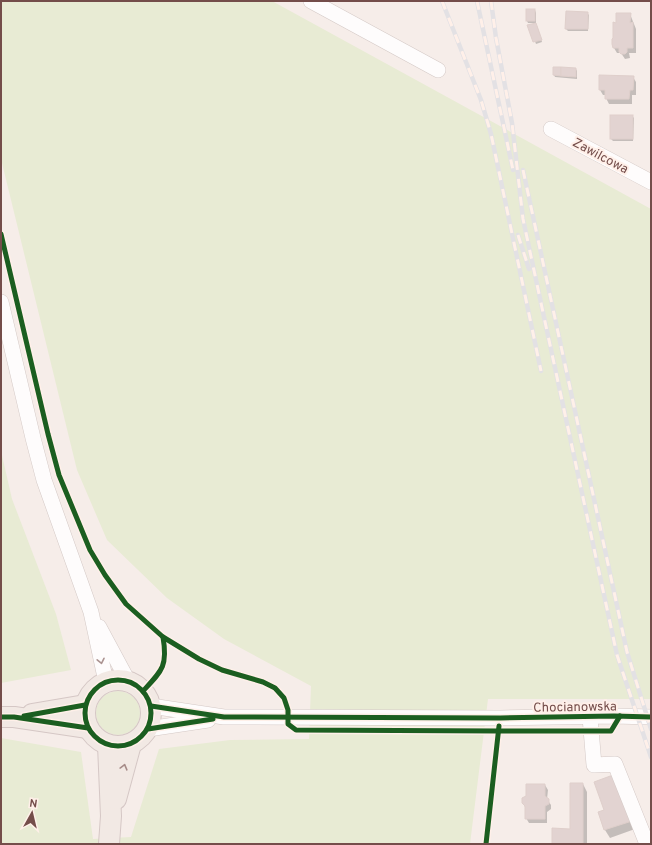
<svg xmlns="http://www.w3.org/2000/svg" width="652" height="845" viewBox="0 0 652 845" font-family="Overpass,sans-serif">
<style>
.green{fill:#e8ebd4}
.shadow{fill:#0003}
.building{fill:#e2d3d1;stroke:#dfcfcb}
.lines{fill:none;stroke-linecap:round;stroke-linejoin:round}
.minor-casing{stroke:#d4c9c6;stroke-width:16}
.major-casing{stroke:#d5c7c5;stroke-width:22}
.minor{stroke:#fefcfc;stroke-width:15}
.major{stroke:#f2e9e4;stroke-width:20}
.rail-casing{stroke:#e3e1e4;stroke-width:4.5}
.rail{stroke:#fff0e9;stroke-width:3;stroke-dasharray:9;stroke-linecap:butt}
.cycleway-casing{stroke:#fff0e9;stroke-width:8}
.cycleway{stroke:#1b5e20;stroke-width:5}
.oneway{stroke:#ab9391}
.oneway2{stroke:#a68b88}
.labels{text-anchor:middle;stroke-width:4;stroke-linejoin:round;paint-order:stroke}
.street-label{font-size:13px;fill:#744d4a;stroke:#fff0e9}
</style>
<rect width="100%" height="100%" fill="#f6ede9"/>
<!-- green -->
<g class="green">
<path d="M1 1H272L651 209V699H488L470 844H1V738L81 752 93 839 131 837 159 749 230 740 309 739 311 686 224 639 167 598 107 540 77 470 1 159Z"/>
<path d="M1 451 12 499 56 614 71 670 1 683Z"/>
<circle cx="118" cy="713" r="22"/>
</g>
<!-- shadow -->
<g class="shadow">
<path d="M535 10 536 13V23H528L527 21Z"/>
<path d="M587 13 589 15 588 31H568L566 29Z"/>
<path d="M630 14 636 29V53H629L630 58 625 59 621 53H617L614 48 617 24Z"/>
<path d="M529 26H537L542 42 536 44Z"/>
<path d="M554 68 576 69 577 71V79L555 77 554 75Z"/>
<path d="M633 77 636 82V95H632V104H609L606 98V95H603L600 90Z"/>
<path d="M611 116H632L634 118 633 141H613L611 139Z"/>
<path d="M612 777 635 829 610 838 605 830 599 813 605 811Z"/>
<path d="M583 784 587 792V844H553L571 830Z"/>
<path d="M545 785 548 790 547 799 551 805V809L547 812V823H529L526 818V809L523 803Z"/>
</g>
<!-- building -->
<g class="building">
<rect x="526" y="9" width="9" height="12"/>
<path d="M566 11 588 12V29H565Z"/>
<path d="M616 13H631L630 23 633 22V48H627V52L625 54H621L619 52V48H613L612 44V39L613 38V22L616 23Z"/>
<path d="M536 23 542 40 533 42 527 25Z"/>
<path d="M553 67H561V76L553 75Z"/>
<path d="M561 67 576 68V77L561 76Z"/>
<path d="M599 75 634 76 633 90H630L629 99H605V90H599Z"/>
<rect x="610" y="115" width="23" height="24"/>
<path d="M613 775 623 804 625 803 632 821 604 830 598 812 604 810 594 782Z"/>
<path d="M570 783H583V844H552V828L570 829Z"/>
<path d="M526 784H545V796L549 799V804L545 806V819H525V806L522 803V798L526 796Z"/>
</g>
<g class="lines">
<defs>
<g id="minor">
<path d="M311 1 438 70"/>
<path d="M551 129 651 182"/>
<path d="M1 302 33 438 44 480 91 612 106 682"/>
<path d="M99 627 128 681"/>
<path d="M151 706 224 717 500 718 614 716 651 717"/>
<path d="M590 717 594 765 615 764 647 844"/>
<path d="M148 729 208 720"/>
</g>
<g id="major">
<circle cx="118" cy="713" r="33"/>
<path d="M32 714 85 705"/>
<path d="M1 717H14L88 728"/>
<path d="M108 745 111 816 109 844"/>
<path d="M116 799 131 744"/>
</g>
</defs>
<!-- minor casing -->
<use href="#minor" class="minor-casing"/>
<!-- major casing -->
<use href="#major" class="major-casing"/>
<!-- minor -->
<use href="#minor" class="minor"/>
<!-- major -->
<use href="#major" class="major"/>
<defs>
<g id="rail">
<path d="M442 1 481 100 491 134 541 371"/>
<path d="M477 1 513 170"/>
<path d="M491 1 496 38 512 123 523 219 544 317 617 655 651 757"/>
<path d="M523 170 627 652 651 729"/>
<path d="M518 235 529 269"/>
</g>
</defs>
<!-- rail casing -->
<use href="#rail" class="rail-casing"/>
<!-- rail -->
<use href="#rail" class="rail"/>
<defs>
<g id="cycleway">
<path d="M1 234 48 434 59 475 90 550 105 575 126 604 163 637 199 659 222 670 263 682 275 688 284 698 288 710V724L296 730 498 731H611L620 716"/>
<circle cx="118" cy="713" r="33"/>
<path d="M143 691C162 671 168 666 163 637"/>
<path d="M151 706 224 717 500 718 614 716 651 717"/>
<path d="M24 716 85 705"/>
<path d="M1 717H14L88 728"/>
<path d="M148 729 213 719"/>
<path d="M486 844 499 726"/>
</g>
</defs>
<!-- cycleway casing -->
<use href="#cycleway" class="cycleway-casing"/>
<!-- cycleway -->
<use href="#cycleway" class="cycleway"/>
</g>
<!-- one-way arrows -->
<defs><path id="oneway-chevron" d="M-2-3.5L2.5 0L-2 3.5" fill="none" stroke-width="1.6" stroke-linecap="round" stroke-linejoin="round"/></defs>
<use class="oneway" href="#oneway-chevron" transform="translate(101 661) rotate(78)"/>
<use class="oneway2" href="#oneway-chevron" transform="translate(124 767) rotate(-75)"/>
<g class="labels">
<!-- street labels -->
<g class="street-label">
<text transform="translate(601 155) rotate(28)" y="5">Zawilcowa</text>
<text transform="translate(575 706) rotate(-1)" y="5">Chocianowska</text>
</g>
</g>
<!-- border -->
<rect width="652" height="845" fill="none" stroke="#744d4a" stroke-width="4"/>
<!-- north arrow -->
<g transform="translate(32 813) rotate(8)" stroke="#fff0e9" stroke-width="3" paint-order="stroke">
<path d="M0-3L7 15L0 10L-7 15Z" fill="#744d4a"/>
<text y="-6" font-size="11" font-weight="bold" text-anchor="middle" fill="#744d4a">N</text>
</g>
</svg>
